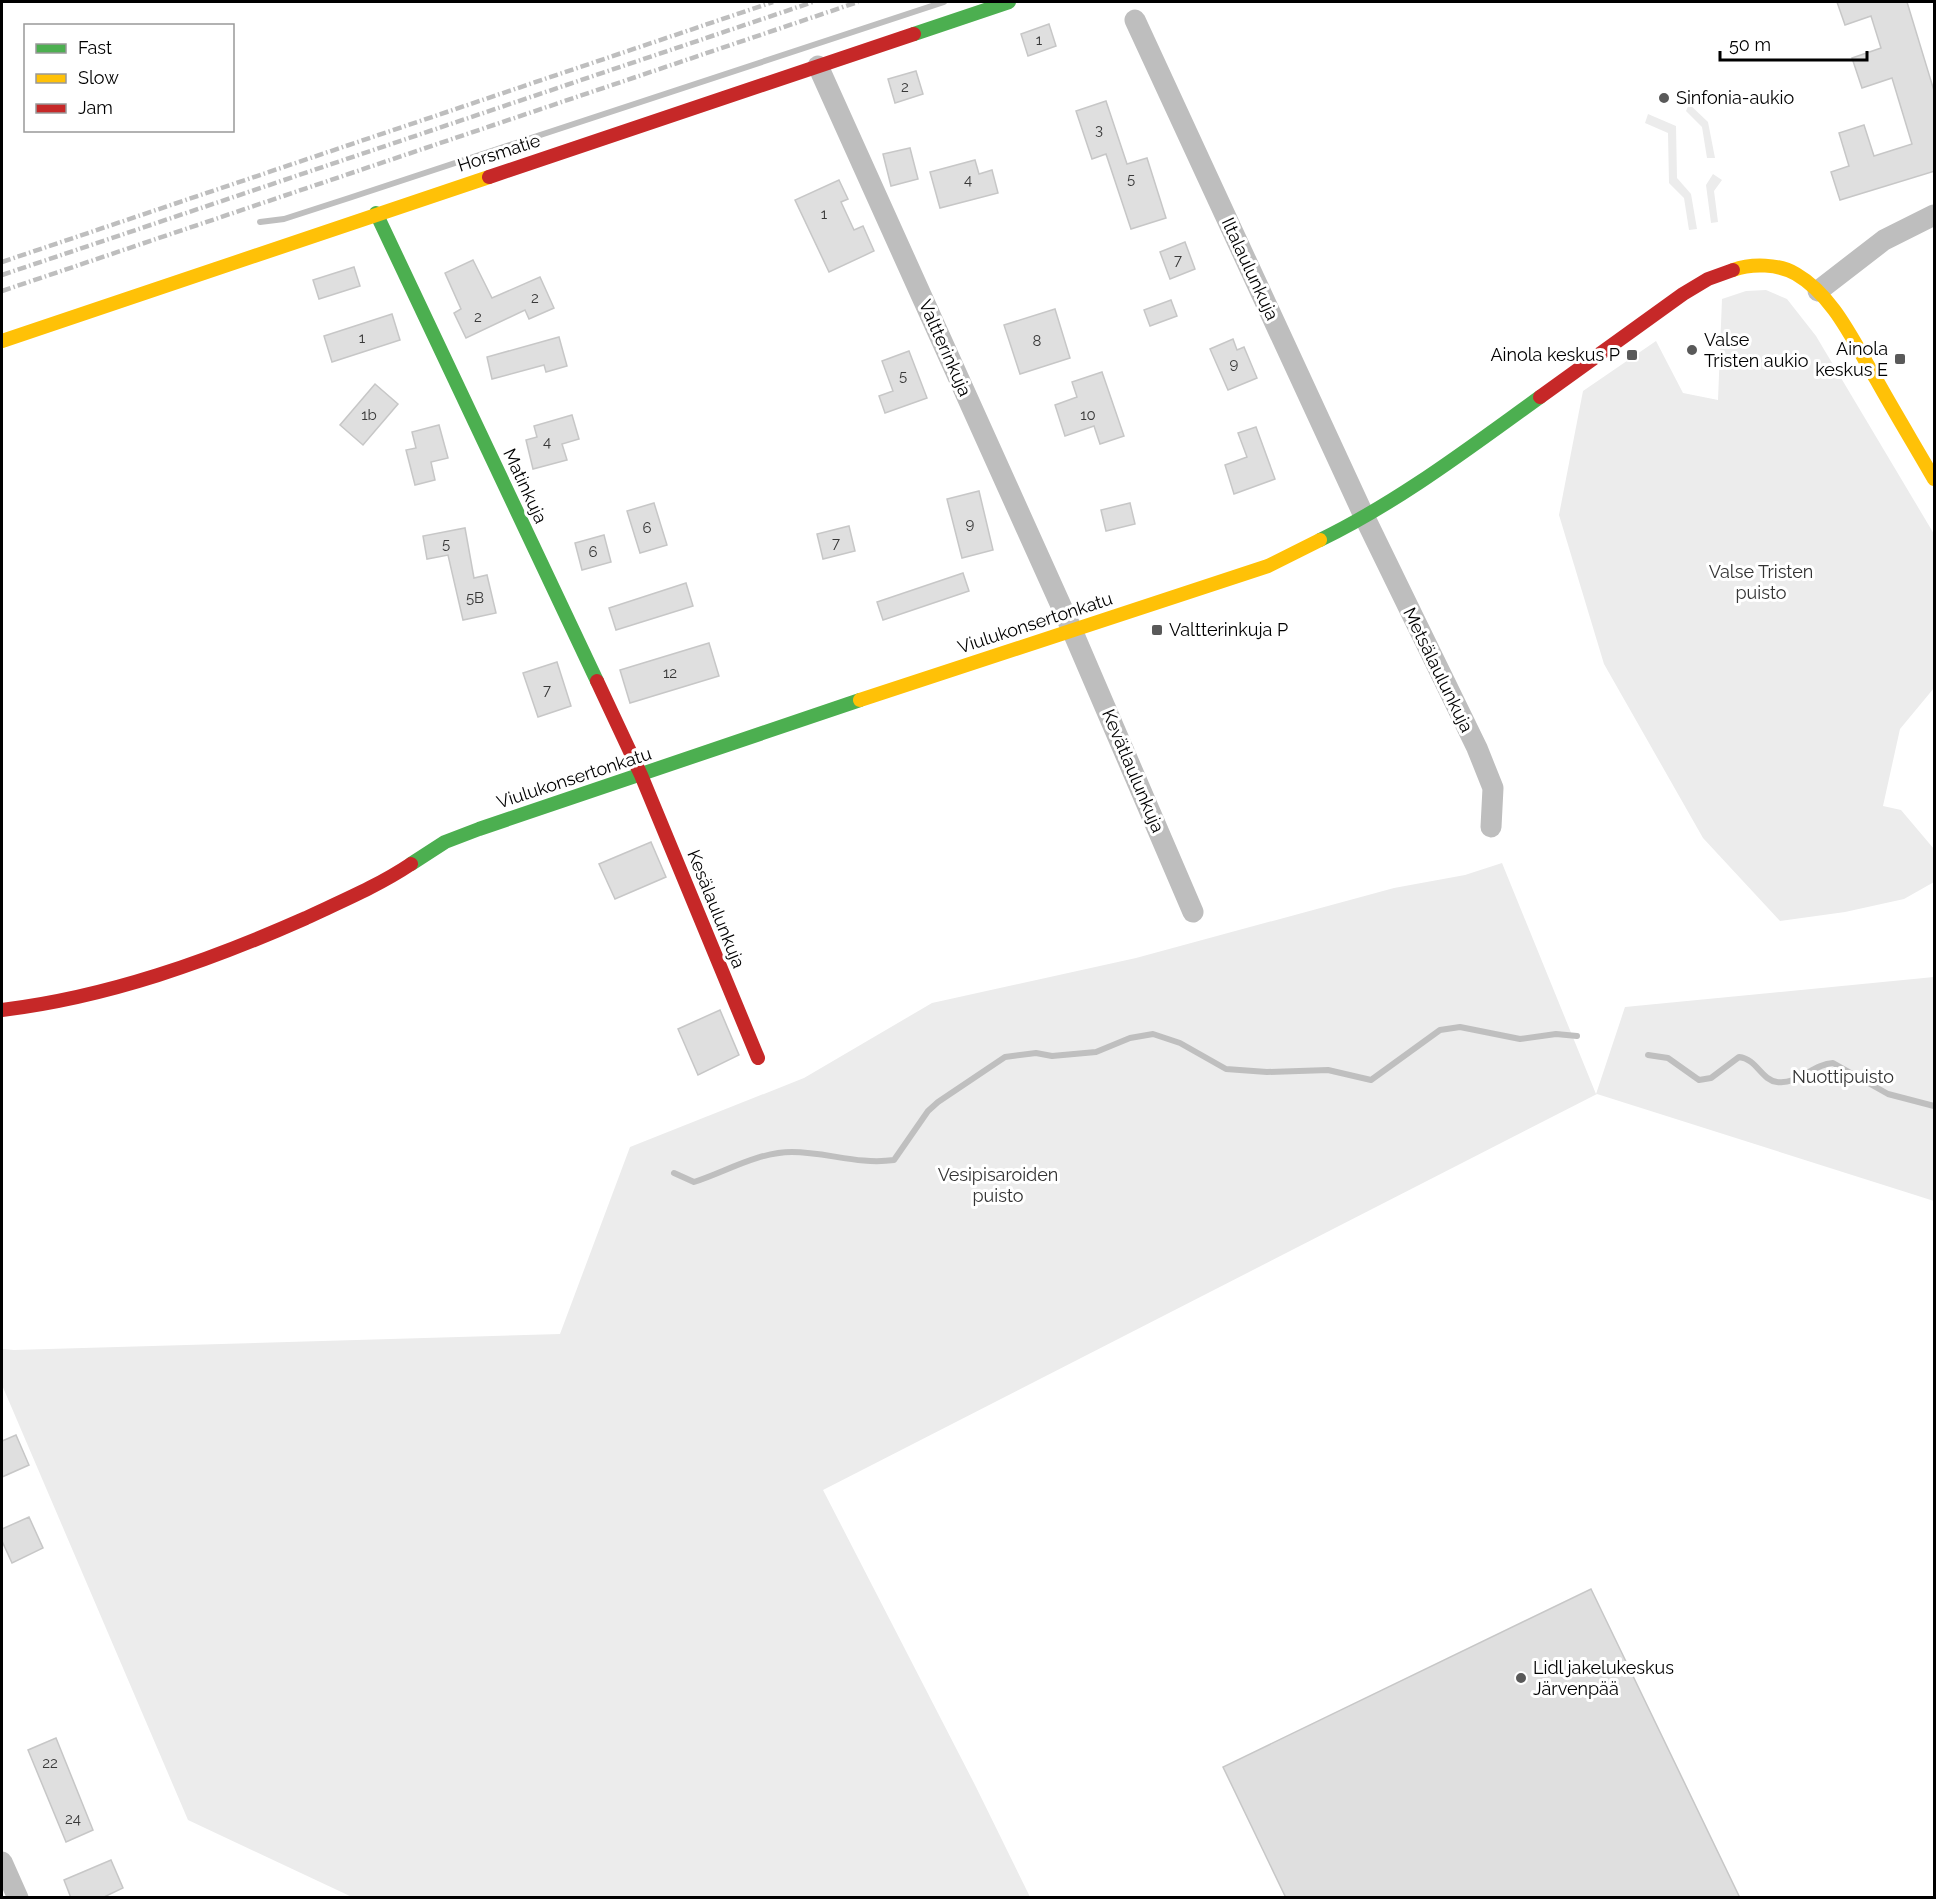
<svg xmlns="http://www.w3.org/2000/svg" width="1936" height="1899" viewBox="0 0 1936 1899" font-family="Raleway,sans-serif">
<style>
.green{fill:#ececec}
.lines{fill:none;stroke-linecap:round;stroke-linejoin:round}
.stream{stroke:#bfbfbf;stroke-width:6}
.building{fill:#dfdfdf;stroke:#c7c7c7;stroke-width:1.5}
.street{stroke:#bebebe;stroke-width:21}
.fast{stroke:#4caf50;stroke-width:14}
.slow{stroke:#ffc107;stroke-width:14}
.jam{stroke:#c62828;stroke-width:14}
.rail{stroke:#bebebe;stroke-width:4.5;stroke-dasharray:9 3 1.5 3;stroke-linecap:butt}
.poi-dot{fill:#595959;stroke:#fff;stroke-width:2}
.labels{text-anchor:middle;stroke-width:6;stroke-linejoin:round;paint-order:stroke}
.number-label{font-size:15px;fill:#383838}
.poi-label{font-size:18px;fill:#000;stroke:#fff;text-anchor:start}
.street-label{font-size:18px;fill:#000;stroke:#fff}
.park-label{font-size:18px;fill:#333;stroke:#fff}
</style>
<rect width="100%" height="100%" fill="#fff"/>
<!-- green -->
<g class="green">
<path d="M1689 104 1708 122 1715 158H1707L1702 127 1686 111Z"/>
<path d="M1648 114 1676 126 1677 178 1691 194 1697 229 1689 230 1684 198 1669 183 1668 133 1645 123Z"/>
<path d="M1713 174 1722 180 1714 191 1718 222 1711 223 1706 185Z"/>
<path d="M1766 290 1787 299 1816 336 1934 534V688L1900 729 1883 806 1901 810 1934 849V882L1904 899 1845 912 1780 921 1703 838 1604 664 1559 515 1583 391 1656 341 1683 393 1718 400 1722 299 1746 291Z"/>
<path d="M1502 863 1596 1094 1625 1007 1934 977V1201L1597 1094 823 1490 975 1785 1030 1897H352L188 1820 2 1385V1349L14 1350 560 1334 630 1147 804 1078 932 1003 1136 958 1394 888 1465 875Z"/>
</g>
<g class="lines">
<!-- stream -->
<g class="stream">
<path d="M260 222 284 219 349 198 944 2"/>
<path d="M1648 1055 1668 1058 1699 1080 1711 1078 1739 1057C1757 1059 1761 1080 1777 1082 1798 1085 1813 1064 1833 1063L1888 1094 1934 1106"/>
<path d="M674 1173 694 1182C725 1172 758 1152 792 1152 827 1152 858 1165 894 1160L928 1111 938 1102 1005 1057 1036 1053 1052 1056 1096 1052 1130 1038 1153 1034 1180 1043 1226 1069 1267 1072 1328 1070 1371 1080 1440 1030 1460 1027 1520 1039 1556 1034 1577 1036"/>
</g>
</g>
<!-- building -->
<g class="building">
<path d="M1837 2H1907L1935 94V171L1840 200 1831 172 1849 166 1839 133 1864 125 1874 156 1912 144 1892 78 1862 88 1852 58 1881 48 1871 16 1845 25Z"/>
<path d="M1049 24 1056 46 1028 56 1021 34Z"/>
<path d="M916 71 923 94 895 103 888 79Z"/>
<path d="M1106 101 1127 164 1147 158 1166 218 1131 229 1106 154 1092 159 1076 111Z"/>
<path d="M910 148 918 179 891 186 883 154Z"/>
<path d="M975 160 979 174 992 170 998 193 940 208 930 172Z"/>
<path d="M839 180 848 199 841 202 854 230 863 226 874 251 829 272 795 200Z"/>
<path d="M1185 242 1195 269 1170 279 1160 252Z"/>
<path d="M473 260 492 298 540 277 554 308 529 319 525 310 466 338 454 313 461 309 445 273Z"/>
<path d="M354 267 360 286 319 299 313 280Z"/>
<path d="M1171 300 1177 316 1150 326 1144 310Z"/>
<path d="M1055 309 1070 358 1020 374 1004 325Z"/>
<path d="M392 314 400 340 332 362 324 336Z"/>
<path d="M559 337 567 366 546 372 544 365 492 379 487 357Z"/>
<path d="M1233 339 1237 350 1244 347 1257 378 1228 390 1210 349Z"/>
<path d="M909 351 927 398 885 413 879 396 893 391 882 361Z"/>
<path d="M1102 372 1124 436 1100 444 1094 426 1065 436 1055 405 1077 397 1072 382Z"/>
<path d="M375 384 398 404 363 445 340 425Z"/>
<path d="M572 415 579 439 562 444 567 460 533 469 526 440 537 437 534 426Z"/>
<path d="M439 425 448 458 431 462 435 480 415 485 406 450 416 448 412 432Z"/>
<path d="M1256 427 1275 479 1234 494 1225 465 1247 457 1238 433Z"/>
<path d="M979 491 993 550 962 558 947 499Z"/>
<path d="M654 503 667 545 640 553 627 511Z"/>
<path d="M1130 503 1135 524 1106 531 1101 510Z"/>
<path d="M849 526 855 551 823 559 817 534Z"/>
<path d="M465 528 474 578 487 575 496 613 463 620 448 555 427 559 423 536Z"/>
<path d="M604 535 611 562 582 570 575 543Z"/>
<path d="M963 573 969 591 883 620 877 602Z"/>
<path d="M686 583 693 606 616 630 609 608Z"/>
<path d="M709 643 719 676 630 703 620 670Z"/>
<path d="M557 662 571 706 538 717 523 673Z"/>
<path d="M651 842 666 877 615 899 599 864Z"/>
<path d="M720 1010 739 1055 698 1075 678 1029Z"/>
<path d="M16 1435 29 1465 2 1477V1441Z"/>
<path d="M29 1517 43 1548 12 1563 2 1541V1529Z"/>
<path d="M1591 1589 1740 1898H1286L1223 1767Z"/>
<path d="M56 1738 93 1830 66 1842 28 1750Z"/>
<path d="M111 1860 123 1888 102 1898H71L64 1880Z"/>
</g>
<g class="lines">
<!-- street -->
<g class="street">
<path d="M1135 20 1365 518 1477 748 1493 788 1491 827"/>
<path d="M818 66 1072 630 1193 912"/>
<path d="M1818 291 1884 240 1934 215"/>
<path d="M2 1862 18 1898"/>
</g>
<!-- fast -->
<g class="fast">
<path d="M914 34 1009 2"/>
<path d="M376 213 597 681"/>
<path d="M1320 540C1400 501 1469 448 1540 397"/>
<path d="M411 864 445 842 479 829 860 700"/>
</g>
<!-- slow -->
<g class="slow">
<path d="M1733 270C1752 263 1779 264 1796 274 1834 296 1854 343 1876 379 1895 413 1915 446 1934 479"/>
<path d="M2 341 489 177"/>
<path d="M860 700 1268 566 1320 540"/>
</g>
<!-- jam -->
<g class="jam">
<path d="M489 177 914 34"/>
<path d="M1540 397 1683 294 1708 279 1733 270"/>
<path d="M597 681 641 775 758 1058"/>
<path d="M2 1010C108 997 209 961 306 918 342 901 378 886 411 864"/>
</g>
<!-- rail -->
<g class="rail">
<path d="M2 262 773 2"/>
<path d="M2 275 813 2"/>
<path d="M2 291 858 2"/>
</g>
</g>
<!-- markers -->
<g class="poi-dot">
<circle cx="1664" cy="98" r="6"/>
<circle cx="1692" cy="350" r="6"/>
<rect x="1626" y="349" width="12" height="12" rx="3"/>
<rect x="1894" y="353" width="12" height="12" rx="3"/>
<rect x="1151" y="624" width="12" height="12" rx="3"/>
<circle cx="1521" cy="1678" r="6"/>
</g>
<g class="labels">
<!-- number labels -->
<g class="number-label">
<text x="1039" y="45">1</text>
<text x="905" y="92">2</text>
<text x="1099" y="135">3</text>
<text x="1131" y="184">5</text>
<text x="968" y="185">4</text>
<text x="824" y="219">1</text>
<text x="1178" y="265">7</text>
<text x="535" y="303">2</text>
<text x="478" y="322">2</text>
<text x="362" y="343">1</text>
<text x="1037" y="346">8</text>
<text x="1234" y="369">9</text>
<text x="903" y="381">5</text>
<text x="369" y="420">1b</text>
<text x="1088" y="420">10</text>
<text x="547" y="447">4</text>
<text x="970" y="529">9</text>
<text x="647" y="533">6</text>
<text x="836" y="548">7</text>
<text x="446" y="549">5</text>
<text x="593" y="557">6</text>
<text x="475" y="603">5B</text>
<text x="670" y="678">12</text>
<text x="547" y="695">7</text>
<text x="50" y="1768">22</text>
<text x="73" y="1824">24</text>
</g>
<!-- poi labels -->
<g class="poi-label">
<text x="1676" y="104">Sinfonia-aukio</text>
<text x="1704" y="346">Valse<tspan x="1704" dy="21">Tristen aukio</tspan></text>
<text x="1888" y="355" text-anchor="end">Ainola<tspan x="1888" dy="21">keskus E</tspan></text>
<text x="1620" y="361" text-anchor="end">Ainola keskus P</text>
<text x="1169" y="636">Valtterinkuja P</text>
<text x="1533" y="1674">Lidl jakelukeskus<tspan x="1533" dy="21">Järvenpää</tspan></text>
</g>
<!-- street labels -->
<g class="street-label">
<text transform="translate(499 153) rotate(-18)" y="6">Horsmatie</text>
<text transform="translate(1250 269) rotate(65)" y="6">Iltalaulunkuja</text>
<text transform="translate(945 348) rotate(66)" y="6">Valtterinkuja</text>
<text transform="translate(525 486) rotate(65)" y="6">Matinkuja</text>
<text transform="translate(1035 623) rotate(-18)" y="6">Viulukonsertonkatu</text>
<text transform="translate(1438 670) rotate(64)" y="6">Metsälaulunkuja</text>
<text transform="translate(1133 771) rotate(67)" y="6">Kevätlaulunkuja</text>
<text transform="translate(574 778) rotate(-18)" y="6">Viulukonsertonkatu</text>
<text transform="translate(716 909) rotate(68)" y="6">Kesälaulunkuja</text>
</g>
<!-- park labels -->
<g class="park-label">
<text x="1761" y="578">Valse Tristen<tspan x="1761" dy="21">puisto</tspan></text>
<text x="1843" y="1083">Nuottipuisto</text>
<text x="998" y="1181">Vesipisaroiden<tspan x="998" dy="21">puisto</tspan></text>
</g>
</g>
<!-- border -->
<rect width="1936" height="1899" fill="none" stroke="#000000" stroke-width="6"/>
<!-- legend -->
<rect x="24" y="24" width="210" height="108" fill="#ffffff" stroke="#999999" stroke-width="1.5"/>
<rect x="36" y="44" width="30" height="9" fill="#4caf50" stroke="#999999" stroke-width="1.5"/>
<text x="78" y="54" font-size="18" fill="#000000">Fast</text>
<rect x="36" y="74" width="30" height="9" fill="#ffc107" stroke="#999999" stroke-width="1.5"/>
<text x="78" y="84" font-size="18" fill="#000000">Slow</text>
<rect x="36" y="104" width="30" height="9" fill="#c62828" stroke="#999999" stroke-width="1.5"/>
<text x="78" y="114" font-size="18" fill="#000000">Jam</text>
<!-- scale -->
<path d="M1720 51v9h147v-9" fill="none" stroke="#000000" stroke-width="3"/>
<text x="1729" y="51" font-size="18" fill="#000000" stroke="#ffffff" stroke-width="4.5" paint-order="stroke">50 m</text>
</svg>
